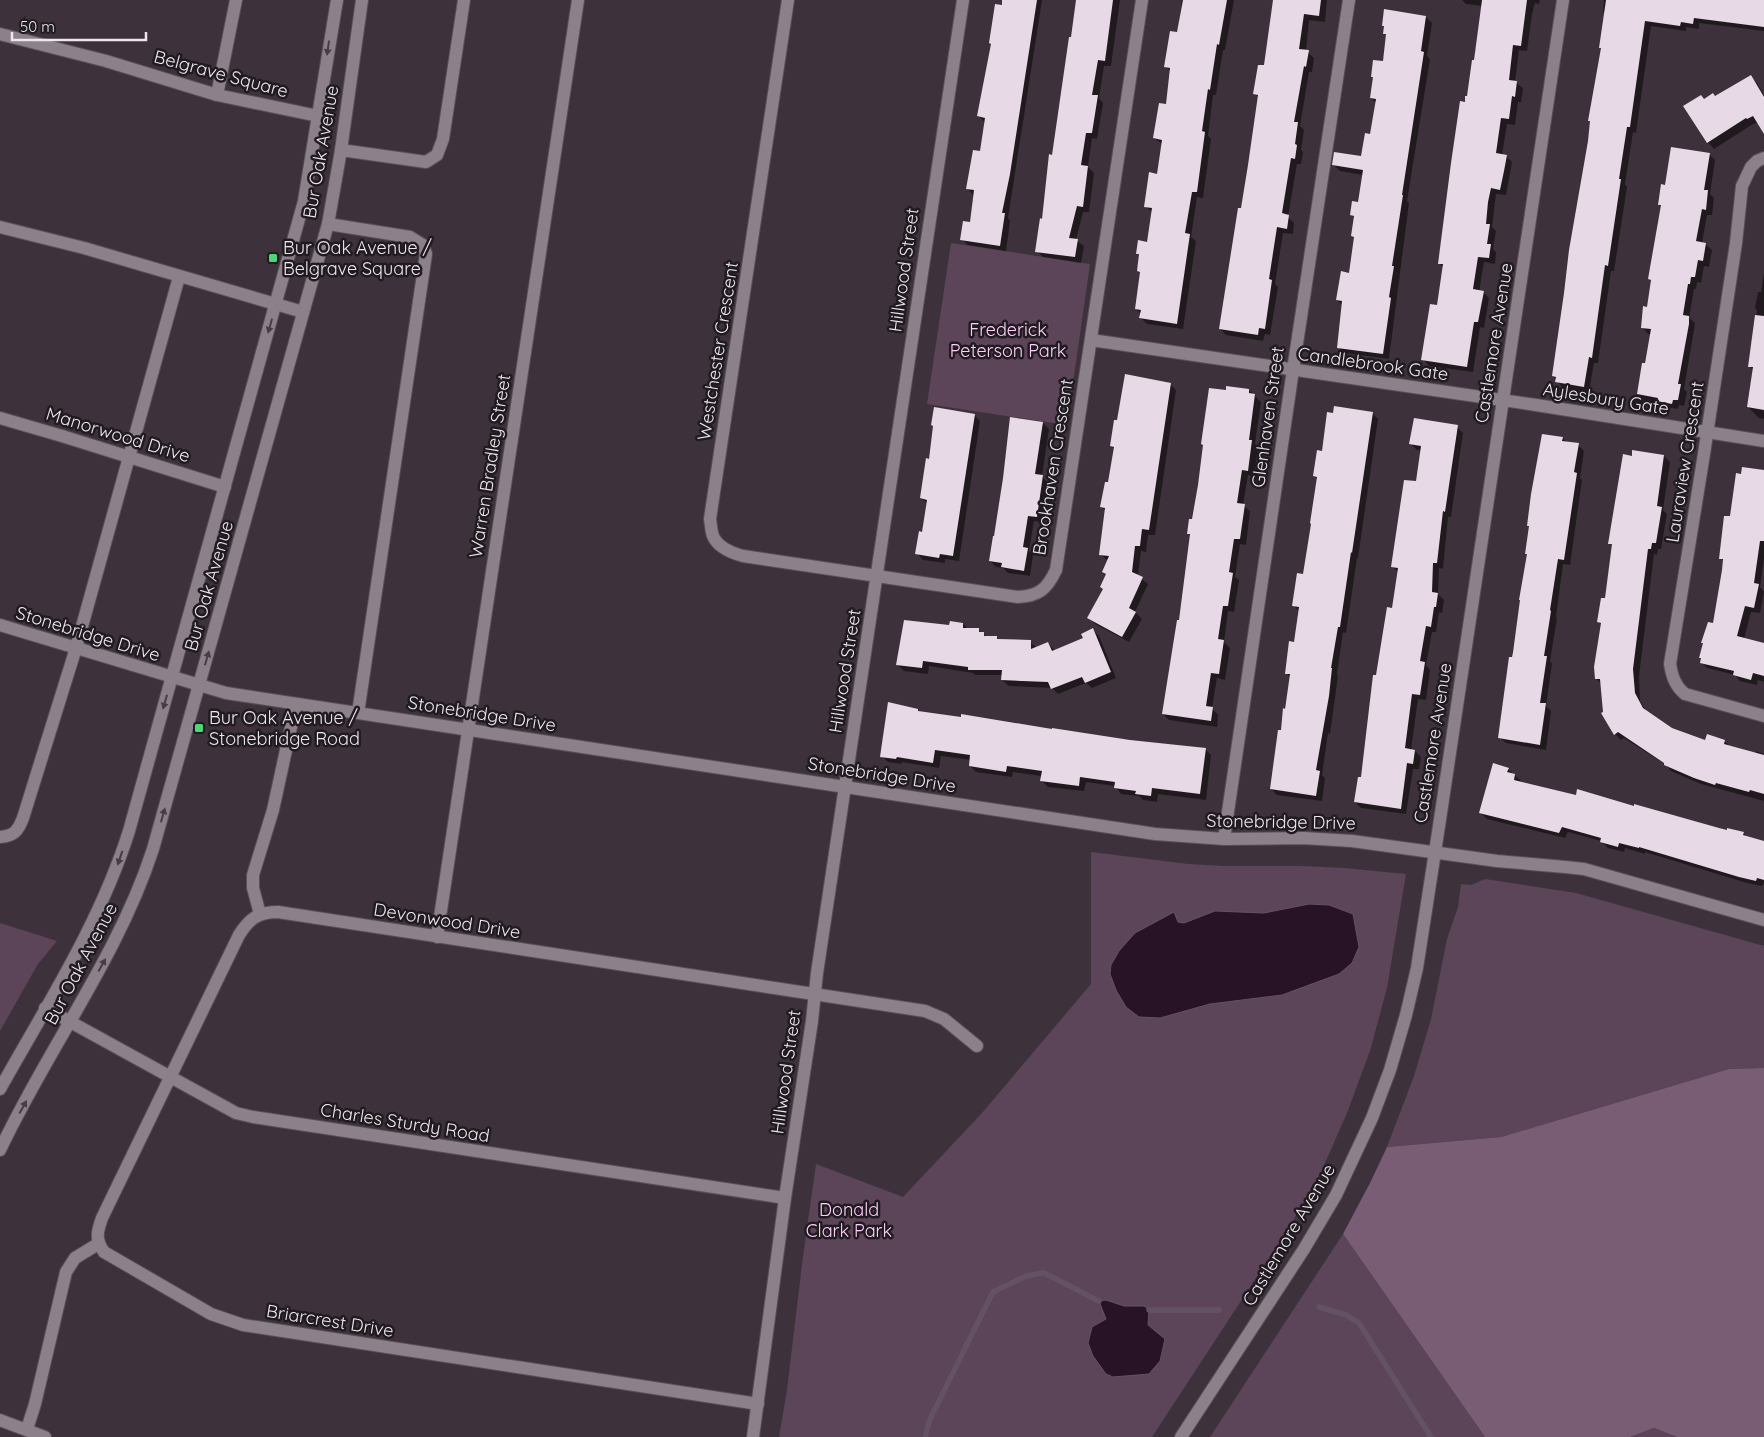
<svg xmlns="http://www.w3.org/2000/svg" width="1764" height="1437" viewBox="0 0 1764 1437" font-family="Quicksand,sans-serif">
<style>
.green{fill:#5c4459}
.forest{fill:#785d75}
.water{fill:#281226;stroke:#635261}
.shadow{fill:#0007}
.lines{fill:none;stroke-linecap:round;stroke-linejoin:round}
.stream{stroke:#635261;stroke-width:5.5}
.building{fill:#e7d9e5}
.minor-casing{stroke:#594f57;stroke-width:14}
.minor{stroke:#8c808b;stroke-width:12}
.oneway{fill:#463e45}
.poi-dot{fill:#4dd676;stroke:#201b20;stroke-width:2}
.labels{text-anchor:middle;stroke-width:5;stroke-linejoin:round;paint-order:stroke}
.street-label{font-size:18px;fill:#ede6ec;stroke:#201b20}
.poi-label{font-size:18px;fill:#ede6ec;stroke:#201b20;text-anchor:start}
.park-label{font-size:18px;fill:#ffcdf9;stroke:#201b20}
</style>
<rect width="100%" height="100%" fill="#3d323b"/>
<!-- green -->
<g class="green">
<path d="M951 243 1090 264 1067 425 927 404Z"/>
<path d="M1091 852 1188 864 1224 866H1301L1344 868 1406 874 1387 988 1370 1051 1347 1113 1321 1172 1290 1226 1152 1437H779L787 1390 802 1264 816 1164 903 1197 982 1113 1091 984Z"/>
<path d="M1485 879 1576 893 1764 946V1068L1729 1069 1501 1137 1387 1147 1414 1076 1431 1019 1447 939 1458 907 1461 884 1471 885Z"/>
<path d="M0 923 57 941 38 964 0 1031Z"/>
<path d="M1343 1234 1485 1437H1210Z"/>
<path d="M1654 1428 1677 1437H1630Z"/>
</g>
<!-- forest -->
<path class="forest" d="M1764 1068V1437H1677L1654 1428 1630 1437H1485L1343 1234 1371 1181 1387 1147 1501 1137 1729 1069Z"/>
<!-- water -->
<g class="water">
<path d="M1309 904 1329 905 1353 914 1359 947 1352 963 1339 974 1282 995 1210 1004 1160 1018 1139 1017 1126 1007 1116 990 1110 974 1111 965 1119 951 1135 933 1174 912 1178 922 1184 923 1215 911 1264 913Z"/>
<path d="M1106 1300 1124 1306H1144L1149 1310 1148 1325 1165 1339 1160 1361 1149 1374 1113 1377 1106 1374 1093 1356 1088 1343 1092 1327 1106 1319 1099 1301Z"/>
</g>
<!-- shadow -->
<g class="shadow">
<path d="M1004 0H1042L1008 218 1010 221 1006 251 968 245 961 239 971 223 973 195 967 188 981 152 985 123 979 116Z"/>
<path d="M1078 0H1120L1111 66H1104L1099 98 1103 103 1097 139 1092 138 1088 167 1094 173 1089 212H1083L1076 240 1084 246 1081 263 1043 257 1037 251 1043 220Z"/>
<path d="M1182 0H1234L1225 50H1223L1216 95H1213L1208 136 1211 139 1203 198 1197 197 1191 237 1196 241 1183 329 1147 324 1141 318V314L1136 309 1141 274 1138 271 1140 256 1137 253 1148 243 1153 213 1145 206 1158 175 1162 144 1154 138 1167 105 1171 72 1166 67 1178 33Z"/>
<path d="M1275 0H1327L1325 22 1309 20 1306 51 1314 58 1312 72H1309L1300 126 1304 130 1301 150 1303 152 1301 164H1297L1288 217 1294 223 1293 234 1283 233 1275 284 1278 287 1270 335 1265 334 1263 341 1226 335 1220 329 1242 210 1259 98 1255 94 1265 67Z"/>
<path d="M1462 0H1540L1539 4 1535 3 1532 14 1527 51 1519 50 1515 82 1523 88 1521 102H1518L1515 125 1507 124 1502 155 1506 156 1512 162 1506 195 1496 194 1492 227 1496 231 1493 249 1496 252 1495 264 1484 262 1479 292H1483L1489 298 1484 328 1480 327 1473 372 1429 366 1423 359 1438 306 1444 268 1439 263 1466 103 1475 62 1482 6 1466 4Z"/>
<path d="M1604 0H1764V31L1699 23V29L1686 27V31L1651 26 1636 133 1633 132 1625 184 1627 187 1614 271H1611L1598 363H1594L1589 392 1563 388 1553 376 1589 141 1591 122 1589 121 1602 50 1600 48 1605 14 1603 12Z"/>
<path d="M1426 17 1432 23 1427 56 1430 59 1407 201 1409 203 1389 359 1344 353 1338 347 1343 306 1337 300 1350 274 1355 239 1352 236 1355 219 1351 214 1359 203 1363 175 1340 171 1334 165 1362 158 1371 136 1376 103 1371 98 1374 79 1372 76 1384 63 1387 36 1384 33 1385 28 1383 26Z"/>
<path d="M1750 76 1757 83 1764 95V125L1759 122 1753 124 1714 149 1708 142 1685 106 1715 97Z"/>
<path d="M1709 154 1715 160 1710 194 1714 198 1712 215H1707L1702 243 1705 244 1712 250 1709 267 1704 266 1701 283 1697 282 1696 289H1694L1689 318 1695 323 1694 330 1684 389 1687 392 1684 406 1679 405 1678 409 1665 407 1661 403 1644 400 1638 394 1651 334H1648L1642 327 1648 308 1652 282 1649 279 1662 207 1659 205 1666 186Z"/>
<path d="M1764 272V419L1759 418 1748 407 1753 370 1749 366 1757 310 1755 308 1758 292H1761Z"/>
<path d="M1170 384 1176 390 1155 535H1148L1146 552 1141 551 1138 576 1148 584 1135 612 1142 619 1129 642 1095 624 1089 618 1104 590 1106 575 1103 572 1108 561 1100 554 1106 511 1102 507 1109 484 1115 449 1111 446 1118 421Z"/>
<path d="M1249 390 1261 402 1255 444 1258 447 1254 476 1248 475 1243 505 1250 511 1246 545 1240 544 1235 577 1239 580 1234 612 1228 611 1224 642 1230 648 1225 680 1217 678 1212 708 1218 715 1217 727 1169 720 1163 714 1181 622 1191 536 1188 534 1227 391Z"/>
<path d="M1372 413 1378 419 1358 558H1357L1346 633 1343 632 1337 674 1338 676 1330 734 1328 733 1322 775 1325 778 1322 801 1277 795 1271 789 1290 677 1286 673 1295 644 1300 612 1293 605 1304 575 1318 479 1314 476 1323 452Z"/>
<path d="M974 415 980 421 959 561 945 559V563L923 560 917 553 923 533 928 504 921 498 930 460 934 427Z"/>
<path d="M1011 418 1043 423 1049 429 1042 476 1048 483 1042 522 1034 521 1029 551 1033 555 1030 576 1008 573 1003 568 996 567 990 561 995 537Z"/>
<path d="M1457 427 1463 433 1451 517H1448L1443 569 1439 568 1438 594 1444 600 1442 613 1439 612 1436 632H1432L1426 665 1430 670 1426 700 1418 699 1411 750 1415 751 1421 757 1419 769H1413L1406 814 1361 808 1355 802 1362 778 1377 677 1393 609 1399 573 1393 567 1417 483 1422 451 1417 450 1411 444Z"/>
<path d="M1543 435 1563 438 1567 443 1578 445 1584 451 1580 478 1582 480 1570 565 1563 564 1556 617 1557 618 1550 661 1552 664 1546 706 1551 711 1546 750 1506 743 1499 737 1528 555 1526 554 1530 527 1528 526Z"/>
<path d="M1664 456 1670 462 1663 510 1667 514 1661 549H1658L1657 555 1654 554 1639 676 1640 701 1647 712 1672 729 1706 742 1724 741 1730 746 1756 754V751L1764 754V801L1701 784 1671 771 1665 764 1624 738 1621 740 1615 734 1604 713 1602 684 1596 679 1602 625 1598 622 1606 600 1613 546 1610 543 1633 457Z"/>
<path d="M1764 472V558L1760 587 1764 592 1760 613 1751 612 1744 639 1764 645V682L1758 680 1757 685 1740 681 1735 675 1707 668 1701 662 1702 660 1700 658 1714 625 1724 562 1721 558 1731 518Z"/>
<path d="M963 624 969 630H978L987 637H996L1000 641 1030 642 1037 648 1048 643 1055 651 1085 639 1093 630 1099 636 1116 678 1092 688 1086 683 1058 694 1052 688 1009 686 1002 680 1003 675H975L973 673 929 666 928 674 904 671 898 665 950 627Z"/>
<path d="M918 710 920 712 1129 741 1205 749 1211 755 1206 800 1158 794 1157 802 1143 800 1139 796 1121 794 1115 786 1086 782 1084 791 1048 787 1042 781V776L1013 772 1012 777 976 772 970 766 971 760 941 756 939 768 902 762V764L888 762 882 756Z"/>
<path d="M1508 769 1521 781 1520 783 1547 790 1635 808 1718 829 1743 833 1747 837 1764 842V883L1762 886 1747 883 1645 852V854L1625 848 1624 852 1608 848 1601 841 1568 832 1565 838 1487 819 1481 813Z"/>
</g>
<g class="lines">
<!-- stream -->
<g class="stream">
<path d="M1319 1307 1346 1315 1359 1323 1431 1437"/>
<path d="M1149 1310H1219"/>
<path d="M925 1437 930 1419 993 1292 1026 1276 1044 1273 1099 1301"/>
</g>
</g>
<!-- building -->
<g class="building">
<path d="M1002 0H1037L1010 174 1002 213H1005L1000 246 960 240 963 221 970 222 974 190 966 189 973 150 980 151 985 118 977 116 991 44 989 43 995 4 1002 5Z"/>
<path d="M1076 0H1113L1105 61 1098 60 1092 95H1098L1092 133H1086L1081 165 1088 166 1083 207 1077 206 1069 238 1078 239 1075 257 1035 252 1040 218 1042 219 1049 154 1052 155 1069 37H1071Z"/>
<path d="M1183 0H1227L1219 45 1217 44 1210 90 1208 89 1202 131 1205 132 1197 192H1192L1185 233 1190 234 1177 324 1139 318 1141 310 1135 309 1140 272 1137 271 1139 254H1136L1138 240 1147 242 1152 208 1144 207 1149 172 1157 174 1162 140 1153 138 1159 103 1166 104 1170 68 1164 67 1170 31 1177 32Z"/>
<path d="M1273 0H1321L1319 16 1304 14 1299 49 1309 50 1306 67 1304 66 1294 122H1298L1295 144 1297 145 1295 159 1291 158 1282 213 1289 215 1287 229 1277 227 1269 279 1272 280 1265 329 1259 328 1258 335 1219 329 1238 208H1241L1248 165 1258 95 1253 94 1258 65H1264Z"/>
<path d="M1482 0H1527L1521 46 1513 45 1509 80 1517 81 1515 97 1512 96 1509 119 1501 118 1496 153 1507 155 1504 171 1500 190 1491 188 1488 202 1486 224H1490L1487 244H1491L1489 258 1478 257 1473 289 1484 291 1478 322H1474L1467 367 1421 360 1430 304 1437 305 1443 264H1438L1451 163 1460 101 1465 102V96H1467L1472 60H1474Z"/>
<path d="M1606 0H1764V27L1694 18 1693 24 1681 22 1680 26 1645 21 1630 127H1627L1619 179H1621L1608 266 1605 265 1592 358 1589 357 1584 387 1555 382 1556 377 1552 376 1564 293 1569 250 1588 141 1590 121H1588L1601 48H1599Z"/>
<path d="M1384 9 1426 16 1421 51 1424 52 1402 195H1403L1392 266H1394L1389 297 1391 298 1383 354 1337 348 1342 301 1336 300 1341 271 1349 273 1354 237 1351 236 1354 216 1350 215 1352 201 1358 202 1363 170 1332 165 1334 152 1361 156 1365 133 1370 134 1376 99 1370 98 1373 77H1371L1373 60 1383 61 1386 34H1383L1384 26H1382Z"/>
<path d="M1751 75 1764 97V134L1753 116 1747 119 1746 118 1707 143 1683 106 1701 95 1704 99 1713 93 1715 96Z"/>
<path d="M1671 147 1710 153 1704 190H1708L1706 210 1702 209 1696 241 1706 243 1703 261 1698 260 1695 277H1691L1690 284H1688L1683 315 1689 316V324L1678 384H1681L1678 400H1673L1672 404 1657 401 1658 398 1637 394 1642 363H1645L1651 329 1641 328 1643 306 1647 307 1651 280 1648 279 1661 205H1658L1661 184 1665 185Z"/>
<path d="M1755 315 1764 316V410L1747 407 1753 367H1748Z"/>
<path d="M1125 374 1171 383 1149 530 1142 529 1140 546H1135L1132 572 1143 577 1129 608 1136 612 1122 637 1087 618 1103 589 1100 587 1106 574 1102 572 1109 556 1099 555 1105 508 1100 507 1105 482H1108L1114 447 1110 446 1114 420H1117Z"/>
<path d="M1226 386 1249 389V393L1255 394 1249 440H1252L1248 471 1242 470 1237 503 1245 504 1240 539H1234L1229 572 1233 573 1228 606H1223L1218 639 1224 640 1219 674 1211 673 1206 706 1213 707 1211 721 1162 714 1177 620H1179L1190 534H1187L1189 519H1192L1198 485 1203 445 1201 444 1209 388 1226 390Z"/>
<path d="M1334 406 1373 412 1352 553 1351 552 1340 627H1338L1331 668H1332L1329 696 1316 770 1320 771 1316 796 1270 789 1278 730H1281L1283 708 1285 709 1290 674H1285L1289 641 1294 642 1299 607 1292 606 1297 573 1303 574 1311 524 1310 523 1317 477 1313 476 1317 450 1322 451 1327 412 1333 413Z"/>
<path d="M934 407 975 414 953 556 940 554 939 558 915 554 919 531 922 532 927 500 920 498 926 458 929 459 933 426 931 425Z"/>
<path d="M1010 417 1043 422 1035 474 1043 475 1037 517 1028 516 1023 547 1028 548 1024 571 1001 567 1002 563 989 561 993 536H994L1003 478Z"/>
<path d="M1414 418 1458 425 1445 512 1443 511 1437 563H1433L1432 592 1438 593 1436 607H1434L1431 627 1426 626 1420 661 1425 662 1420 695 1412 694 1405 748 1415 750 1413 764 1407 763 1401 809 1354 802 1358 777H1361L1373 675H1376L1387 607 1392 608 1398 568 1391 567 1404 480 1416 481 1421 446 1409 444Z"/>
<path d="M1542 434 1563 437 1562 441 1579 443 1574 472 1577 473 1564 560 1558 559 1550 610 1551 611 1544 656H1547L1540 703H1546L1540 745 1498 738 1509 657H1512L1513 652 1520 600H1519L1527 554H1525L1529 526H1527L1531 494Z"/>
<path d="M1632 450 1664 455 1657 506 1662 507 1656 543H1652L1651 549H1648L1633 669 1635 693 1643 708 1672 728 1705 740 1707 734 1725 740 1724 744 1764 755V794L1750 790 1749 792 1716 783 1715 785 1694 778 1664 765V763L1618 732 1614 735 1601 713 1603 712 1600 679H1595L1594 667 1601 623 1597 622 1601 598H1605L1612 544H1608L1623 454 1632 456Z"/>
<path d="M1742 467 1764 470V541H1760L1754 583 1759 584 1754 608 1745 606 1737 636 1764 643V676L1753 673 1751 680 1733 675 1734 671 1700 663 1701 658H1699L1703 643H1701L1708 622 1713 623 1722 570 1723 559H1719L1724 516H1730L1736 473 1741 474Z"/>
<path d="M904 620 949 625 950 621 963 623V628H979V632H984V636H997V639L1031 640V649L1048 642 1052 651 1083 638 1081 634 1093 628 1111 672 1085 683 1082 677 1051 689 1048 682 1001 680 1002 670H968V667L923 661 922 668 896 665Z"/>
<path d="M888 702 918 709V711L961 717V714L1052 729V728L1130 740 1206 748 1200 794 1152 788 1151 796 1135 794 1136 791 1114 788 1115 782 1080 777 1079 786 1040 781 1042 771 1007 766 1006 772 969 766 970 755 935 750 933 763 897 757 896 759 880 757Z"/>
<path d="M1493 763 1509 768 1507 772 1515 774 1514 780 1576 795 1577 789 1634 806V804L1719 828 1727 830V828L1744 832 1743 835 1764 841V880L1757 878 1756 881 1739 877 1639 847V848L1619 843 1618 847 1600 842 1601 838 1562 827 1559 833 1479 813Z"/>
</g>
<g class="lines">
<defs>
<g id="minor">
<path d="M788 0 710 519C711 524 711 531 713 536 718 548 732 553 743 556L1018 597C1039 596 1047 589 1056 570L1142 0"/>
<path d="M0 34 106 61 217 95 318 116"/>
<path d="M217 95 236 0"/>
<path d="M341 150 426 162 437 155 443 139 464 0"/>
<path d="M1764 158 1757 161 1751 167 1742 186 1736 243 1704 454 1670 664C1672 676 1675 686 1685 694L1764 716"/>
<path d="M328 224 410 237 423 245 426 254 358 713"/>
<path d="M0 227 84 248 303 312"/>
<path d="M1091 340 1536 405 1764 441"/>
<path d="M0 418 62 436 225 487"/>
<path d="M0 625 226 693 1155 834 1224 839 1303 838 1352 841 1497 861 1565 867 1584 869 1764 920"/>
<path d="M0 837C14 836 18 831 23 818L76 648 179 277"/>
<path d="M1224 839 1293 370 1349 0"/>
<path d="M260 914 253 888V875L273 810 296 704"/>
<path d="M437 937 578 0"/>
<path d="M45 1008 236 1113 253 1117 785 1198"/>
<path d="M0 1089C47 1005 100 923 129 831L304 201 337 0"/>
<path d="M0 1150C48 1048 118 957 153 849L328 224 341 150 362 0"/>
<path d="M758 1404 243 1325 211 1314 104 1252C95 1239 97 1232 102 1218L239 935C249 919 258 912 278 912L925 1011 944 1019 977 1046"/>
<path d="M0 1420 45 1437"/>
<path d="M27 1429 35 1404 66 1272 75 1258 98 1244"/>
<path d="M753 1437 785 1198 812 1021 817 973 963 0"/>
<path d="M1181 1437 1304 1249 1336 1195 1372 1118 1390 1070 1406 1015 1417 968 1439 826 1563 0"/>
</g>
</defs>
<!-- minor casing -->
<use href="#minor" class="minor-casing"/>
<!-- minor -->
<use href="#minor" class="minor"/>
</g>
<!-- one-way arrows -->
<defs><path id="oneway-solid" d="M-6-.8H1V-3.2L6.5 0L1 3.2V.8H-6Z" transform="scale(1.25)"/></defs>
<g class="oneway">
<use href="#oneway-solid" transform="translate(328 48) rotate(98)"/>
<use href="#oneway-solid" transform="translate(270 326) rotate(106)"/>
<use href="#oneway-solid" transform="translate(207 658) rotate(-74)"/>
<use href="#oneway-solid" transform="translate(165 702) rotate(106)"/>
<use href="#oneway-solid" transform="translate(163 815) rotate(-74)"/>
<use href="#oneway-solid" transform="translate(120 858) rotate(109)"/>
<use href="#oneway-solid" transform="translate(102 965) rotate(-61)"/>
<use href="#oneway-solid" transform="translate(23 1107) rotate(-61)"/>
</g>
<!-- markers -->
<g class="poi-dot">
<rect x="268" y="253" width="10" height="10" rx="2.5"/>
<rect x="194" y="723" width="10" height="10" rx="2.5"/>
</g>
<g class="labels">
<!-- street labels -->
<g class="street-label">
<text transform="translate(221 74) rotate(15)" y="6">Belgrave Square</text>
<text transform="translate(321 152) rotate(-80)" y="6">Bur Oak Avenue</text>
<text transform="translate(904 270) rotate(-82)" y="6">Hillwood Street</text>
<text transform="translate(1494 343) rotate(-81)" y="6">Castlemore Avenue</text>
<text transform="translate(718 351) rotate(-81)" y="6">Westchester Crescent</text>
<text transform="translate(1373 364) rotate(8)" y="6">Candlebrook Gate</text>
<text transform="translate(1606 399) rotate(9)" y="6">Aylesbury Gate</text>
<text transform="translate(1268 417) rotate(-82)" y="6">Glenhaven Street</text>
<text transform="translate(118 435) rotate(17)" y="6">Manorwood Drive</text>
<text transform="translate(1685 462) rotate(-81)" y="6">Lauraview Crescent</text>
<text transform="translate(490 466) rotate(-81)" y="6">Warren Bradley Street</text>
<text transform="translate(1053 467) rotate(-81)" y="6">Brookhaven Crescent</text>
<text transform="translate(209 586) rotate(-74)" y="6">Bur Oak Avenue</text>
<text transform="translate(88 634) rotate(17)" y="6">Stonebridge Drive</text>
<text transform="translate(845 671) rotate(-81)" y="6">Hillwood Street</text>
<text transform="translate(482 714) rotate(9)" y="6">Stonebridge Drive</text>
<text transform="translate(1433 743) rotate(-81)" y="6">Castlemore Avenue</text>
<text transform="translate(882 775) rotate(9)" y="6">Stonebridge Drive</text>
<text transform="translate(1281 822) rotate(1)" y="6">Stonebridge Drive</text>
<text transform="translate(447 921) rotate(9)" y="6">Devonwood Drive</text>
<text transform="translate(81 964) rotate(-62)" y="6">Bur Oak Avenue</text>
<text transform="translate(786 1072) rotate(-82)" y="6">Hillwood Street</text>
<text transform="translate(405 1123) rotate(9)" y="6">Charles Sturdy Road</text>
<text transform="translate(1289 1235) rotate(-59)" y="6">Castlemore Avenue</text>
<text transform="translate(330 1321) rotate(9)" y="6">Briarcrest Drive</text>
</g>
<!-- poi labels -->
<g class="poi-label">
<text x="283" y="254">Bur Oak Avenue /<tspan x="283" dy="21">Belgrave Square</tspan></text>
<text x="209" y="724">Bur Oak Avenue /<tspan x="209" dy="21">Stonebridge Road</tspan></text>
</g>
<!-- park labels -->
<g class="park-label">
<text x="1008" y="336">Frederick<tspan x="1008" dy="21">Peterson Park</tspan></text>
<text x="849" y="1216">Donald<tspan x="849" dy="21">Clark Park</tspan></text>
</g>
</g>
<!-- scale -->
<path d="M12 32v8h134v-8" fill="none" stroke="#ede6ec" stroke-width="2.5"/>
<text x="20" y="32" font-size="15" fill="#ede6ec" stroke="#201b20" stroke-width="4" paint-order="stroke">50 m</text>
</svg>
